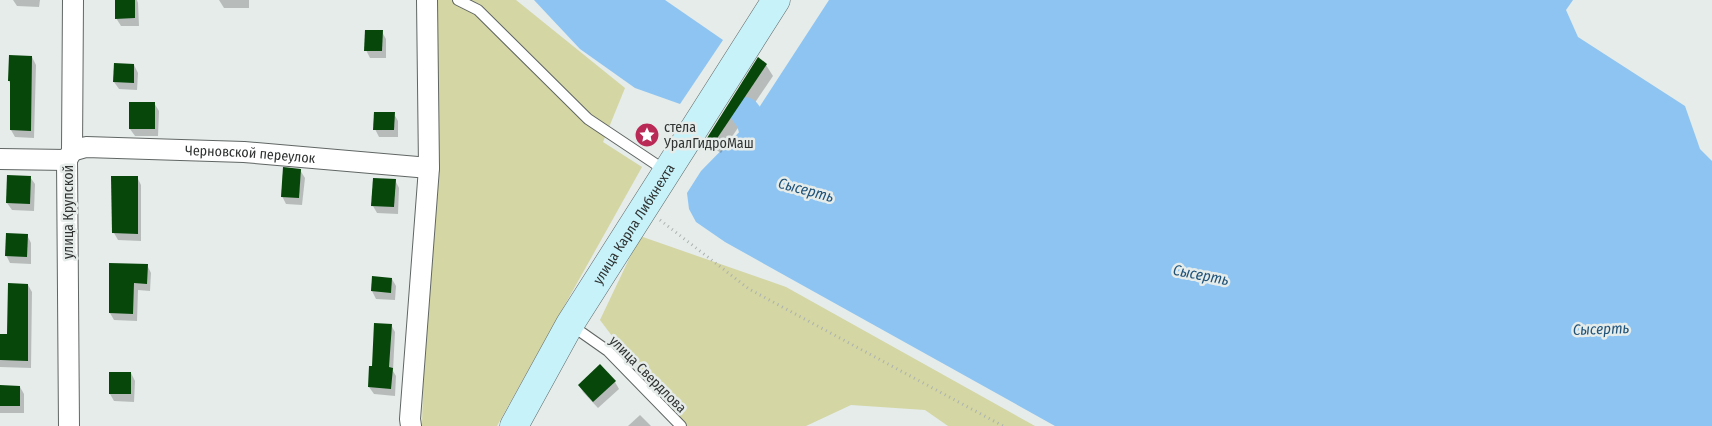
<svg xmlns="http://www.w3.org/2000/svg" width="1712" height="426" viewBox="0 0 1712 426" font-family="'Fira Sans Condensed',sans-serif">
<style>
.green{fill:#d4d6a3}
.water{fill:#8ec4f2}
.shadow{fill:#0003}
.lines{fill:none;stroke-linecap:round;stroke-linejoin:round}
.river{stroke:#8ec4f2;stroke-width:30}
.building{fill:#07470a}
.lane-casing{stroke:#606664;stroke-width:12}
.street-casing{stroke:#606664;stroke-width:22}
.secondary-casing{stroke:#606664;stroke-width:29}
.path{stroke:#acb2b0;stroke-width:3;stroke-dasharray:1 4;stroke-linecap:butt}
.lane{stroke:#fff;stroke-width:10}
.street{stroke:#fff;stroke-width:20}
.secondary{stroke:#c7f2f9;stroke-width:28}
.labels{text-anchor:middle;stroke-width:5;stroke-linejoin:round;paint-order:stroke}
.poi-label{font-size:14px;fill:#303332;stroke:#e5ecea;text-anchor:start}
.street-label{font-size:14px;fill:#303332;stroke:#e5ecea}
.water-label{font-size:15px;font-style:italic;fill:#215379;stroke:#e5ecea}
</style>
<rect width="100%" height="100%" fill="#e5ecea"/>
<!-- green -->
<g class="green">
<path d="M438 0H516L625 88 603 142 642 167 497 426H422L423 387 433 237Z"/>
<path d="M640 236 786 287 1035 426H948L925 410 851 405 806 426H680L600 320Z"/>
</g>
<!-- water -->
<g class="water">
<path d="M534 0H665L723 40 680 104 635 88 580 49Z"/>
<path d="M829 0H1573L1566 10 1578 37 1685 106 1700 149 1712 161V426H1055L725 242 696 222 689 209 687 193 701 171 751 120Z"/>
</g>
<!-- shadow -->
<g class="shadow">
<path d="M13 0H40L39 7 17 6Z"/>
<path d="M116 0H137L138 3 139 26H121L116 18Z"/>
<path d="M219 0H249V8H224Z"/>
<path d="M382 32 386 39V58H370L366 50Z"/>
<path d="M32 57 36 65 34 138 15 137 11 130V85L9 81Z"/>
<path d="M134 65 138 73 137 90 119 89 114 82Z"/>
<path d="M766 65 773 76 721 153 715 149 708 138Z"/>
<path d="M154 103 159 111 158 136H135L130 129Z"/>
<path d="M394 114 398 121V137H379L375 129Z"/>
<path d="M300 170 305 178 302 205 286 204 282 196Z"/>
<path d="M30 177 35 184 34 211 12 210 7 203Z"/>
<path d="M137 177 141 185V241L118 240 114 233Z"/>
<path d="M395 180 399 188 398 214 377 213 373 206Z"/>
<path d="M27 235 31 243V264L10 263 6 255Z"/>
<path d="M147 265 151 273 150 291 138 290 137 321 114 320 110 313Z"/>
<path d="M392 279 396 286 395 300 376 299 372 291Z"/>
<path d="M28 285 32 292 31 368 0 367V335H9Z"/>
<path d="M391 325 395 332 393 371 396 376 395 396 374 394 369 387 373 368Z"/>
<path d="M131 373 135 381 134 402 114 401 110 394Z"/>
<path d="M615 382 619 389 598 408 583 392 579 385Z"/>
<path d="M0 387H20L24 394V413H0Z"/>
<path d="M640 415 651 426H628Z"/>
</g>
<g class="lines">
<!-- river -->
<path class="river" d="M745 112 751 120 763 161"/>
</g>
<!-- building -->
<g class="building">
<path d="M115 0H135V18L115 19Z"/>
<path d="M365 30H383L382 51H364Z"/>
<path d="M9 55 32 56 31 131 10 130V81H8Z"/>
<path d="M758 57 767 64 714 143 707 138Z"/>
<path d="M114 63 134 64V83L113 82Z"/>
<rect x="129" y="102" width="26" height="27"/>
<path d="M374 112H395L394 130H373Z"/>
<path d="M283 167 301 169 299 198 281 197Z"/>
<path d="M7 175 31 176 30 204 6 203Z"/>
<path d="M111 176H138V234L112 233Z"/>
<path d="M373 178 396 179 394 207 371 206Z"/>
<path d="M6 233 28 234 27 257 5 256Z"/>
<path d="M109 263 148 264 147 284 134 283 133 314 109 313Z"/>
<path d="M372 276 392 278 391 293 371 291Z"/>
<path d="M8 283 28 284V361L0 360V334H7Z"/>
<path d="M374 323 392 324 389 367 393 368 391 389 368 387 369 366H372Z"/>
<path d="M600 364 616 381 593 402 578 385Z"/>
<rect x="109" y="372" width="22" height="22"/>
<path d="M0 385 20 386V406H0Z"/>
</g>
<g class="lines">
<defs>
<g id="lane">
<path d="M458 0 478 10 588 119 666 171"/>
<path d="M571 325 608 351 681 426"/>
</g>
<g id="street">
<path id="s1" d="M72 151 86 147 244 152 429 168"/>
<path d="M0 159 67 160"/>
<path d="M69 426 67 160 72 151 73 0"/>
<path d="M411 426 410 419 429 168 427 0"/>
</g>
<g id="secondary">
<path id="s2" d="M514 426 570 324 776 0"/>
</g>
</defs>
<!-- lane casing -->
<use href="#lane" class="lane-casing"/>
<!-- street casing -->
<use href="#street" class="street-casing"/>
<!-- secondary casing -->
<use href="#secondary" class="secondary-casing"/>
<!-- path -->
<path class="path" d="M660 220 749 289 1003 426"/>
<!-- lane -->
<use href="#lane" class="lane"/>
<!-- street -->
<use href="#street" class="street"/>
<!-- secondary -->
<use href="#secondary" class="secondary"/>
</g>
<!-- icons -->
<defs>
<symbol id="sight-disc" viewBox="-11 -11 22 22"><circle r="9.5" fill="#b92a57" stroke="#e5ecea"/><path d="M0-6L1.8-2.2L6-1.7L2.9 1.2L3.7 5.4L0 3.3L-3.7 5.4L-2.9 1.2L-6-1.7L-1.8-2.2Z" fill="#fff"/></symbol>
</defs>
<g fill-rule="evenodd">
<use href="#sight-disc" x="633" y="121" width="28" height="28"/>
</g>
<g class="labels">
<!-- poi labels -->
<g class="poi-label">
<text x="664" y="132">стела<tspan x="664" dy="16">УралГидроМаш</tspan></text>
</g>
<!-- street labels -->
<g class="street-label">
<text dy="5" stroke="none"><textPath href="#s1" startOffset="179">Черновской переулок</textPath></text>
<text transform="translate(68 212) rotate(-90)" y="5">улица Крупской</text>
<text dy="5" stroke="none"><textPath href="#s2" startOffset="235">улица Карла Либкнехта</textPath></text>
<text transform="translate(648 374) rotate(45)" y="5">улица Свердлова</text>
</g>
<!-- water labels -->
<g class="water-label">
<text transform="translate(806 190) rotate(15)" y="5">Сысерть</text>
<text transform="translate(1201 275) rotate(11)" y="5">Сысерть</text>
<text transform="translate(1601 329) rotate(-2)" y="5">Сысерть</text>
</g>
</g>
</svg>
